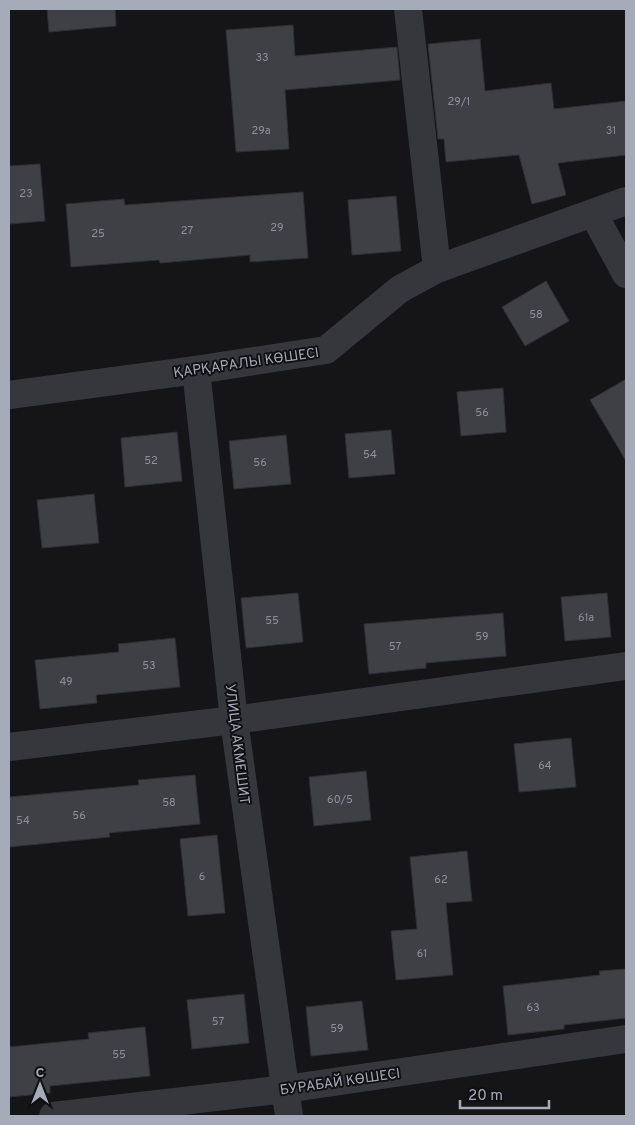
<svg xmlns="http://www.w3.org/2000/svg" width="635" height="1125" viewBox="0 0 635 1125" font-family="Overpass,sans-serif">
<style>
.building{fill:#3f4045;stroke:#2f2f34}
.lines{fill:none;stroke-linecap:round;stroke-linejoin:round}
.minor{stroke:#36373d;stroke-width:28}
.labels{text-anchor:middle;stroke-width:4;stroke-linejoin:round;paint-order:stroke}
.number-label{font-size:11px;fill:#8c909c}
.street-label{font-size:14px;fill:#a6abb9;stroke:#101013}
</style>
<rect width="100%" height="100%" fill="#151518"/>
<!-- building -->
<g class="building">
<path d="M47 9H115L116 26 49 32Z"/>
<path d="M293 25 295 56 397 47 400 80 285 90 289 149 236 152 226 30Z"/>
<path d="M480 39 485 91 551 83 554 109 626 101V155L558 163 566 195 532 204 519 155 446 162 444 139H438L428 44Z"/>
<path d="M40 164 45 221 9 224V166Z"/>
<path d="M303 192 308 258 250 262V255L160 263 159 260 71 267 66 204 124 199 125 205Z"/>
<path d="M396 196 401 251 352 255 348 200Z"/>
<path d="M546 281 569 321 525 346 502 307Z"/>
<path d="M626 379V461L590 400Z"/>
<path d="M503 388 506 432 461 436 457 392Z"/>
<path d="M391 430 395 474 349 478 345 434Z"/>
<path d="M177 432 182 481 125 487 121 438Z"/>
<path d="M286 435 291 484 234 489 229 441Z"/>
<path d="M94 494 99 543 42 548 37 500Z"/>
<path d="M298 593 303 642 246 648 241 598Z"/>
<path d="M607 593 611 637 565 641 561 597Z"/>
<path d="M503 613 506 656 426 663V668L369 674 364 624Z"/>
<path d="M175 638 180 687 96 695 97 703 40 709 35 660 119 652 118 644Z"/>
<path d="M571 738 576 787 519 792 514 744Z"/>
<path d="M366 771 371 820 314 826 309 777Z"/>
<path d="M195 775 200 824 109 833 110 837 9 847V797L139 785 138 780Z"/>
<path d="M217 835 225 913 188 916 180 839Z"/>
<path d="M467 851 472 901 446 903 453 975 396 980 391 931 417 929 410 857Z"/>
<path d="M626 969V1018L564 1025V1029L508 1035 503 986 600 975 599 971Z"/>
<path d="M244 994 249 1043 192 1049 187 1000Z"/>
<path d="M362 1001 368 1050 311 1056 306 1007Z"/>
<path d="M145 1027 150 1076 50 1086V1093L9 1097V1047L89 1039 88 1033Z"/>
</g>
<g class="lines">
<!-- minor -->
<g class="minor">
<path d="M408 9 437 269"/>
<path d="M593 213 626 274"/>
<path d="M196 370 234 720 289 1116"/>
<path d="M9 395 196 370 326 350 400 289 437 269 626 201"/>
<path d="M9 747 234 720 626 666"/>
<path d="M53 1116 286 1089 626 1039"/>
</g>
</g>
<g class="labels">
<!-- number labels -->
<g class="number-label">
<text x="262" y="61">33</text>
<text x="459" y="105">29/1</text>
<text x="261" y="134">29а</text>
<text x="611" y="134">31</text>
<text x="26" y="197">23</text>
<text x="277" y="231">29</text>
<text x="187" y="234">27</text>
<text x="98" y="237">25</text>
<text x="536" y="318">58</text>
<text x="482" y="416">56</text>
<text x="370" y="458">54</text>
<text x="151" y="464">52</text>
<text x="260" y="466">56</text>
<text x="586" y="621">61а</text>
<text x="272" y="624">55</text>
<text x="482" y="640">59</text>
<text x="395" y="650">57</text>
<text x="149" y="669">53</text>
<text x="66" y="685">49</text>
<text x="545" y="769">64</text>
<text x="340" y="803">60/5</text>
<text x="169" y="806">58</text>
<text x="79" y="819">56</text>
<text x="23" y="824">54</text>
<text x="202" y="880">6</text>
<text x="441" y="883">62</text>
<text x="422" y="957">61</text>
<text x="533" y="1011">63</text>
<text x="218" y="1025">57</text>
<text x="337" y="1032">59</text>
<text x="119" y="1058">55</text>
</g>
<!-- street labels -->
<g class="street-label">
<text transform="translate(246 362) rotate(-8)" y="5">ҚАРҚАРАЛЫ КӨШЕСІ</text>
<text transform="translate(238 744) rotate(83)" y="5">УЛИЦА АКМЕШИТ</text>
<text transform="translate(340 1081) rotate(-8)" y="5">БУРАБАЙ КӨШЕСІ</text>
</g>
</g>
<!-- border -->
<rect width="635" height="1125" fill="none" stroke="#a6abb9" stroke-width="20"/>
<!-- north arrow -->
<g transform="translate(40 1085)" stroke="#101013" stroke-width="4" paint-order="stroke">
<path d="M0-4L9 19L0 12L-9 19Z" fill="#a6abb9"/>
<text y="-8" font-size="14" font-weight="bold" text-anchor="middle" fill="#a6abb9">С</text>
</g>
<!-- scale -->
<path d="M460 1100v8h89v-8" fill="none" stroke="#a6abb9" stroke-width="2.5"/>
<text x="468" y="1100" font-size="15" fill="#a6abb9" stroke="#101013" stroke-width="4" paint-order="stroke">20 m</text>
</svg>
